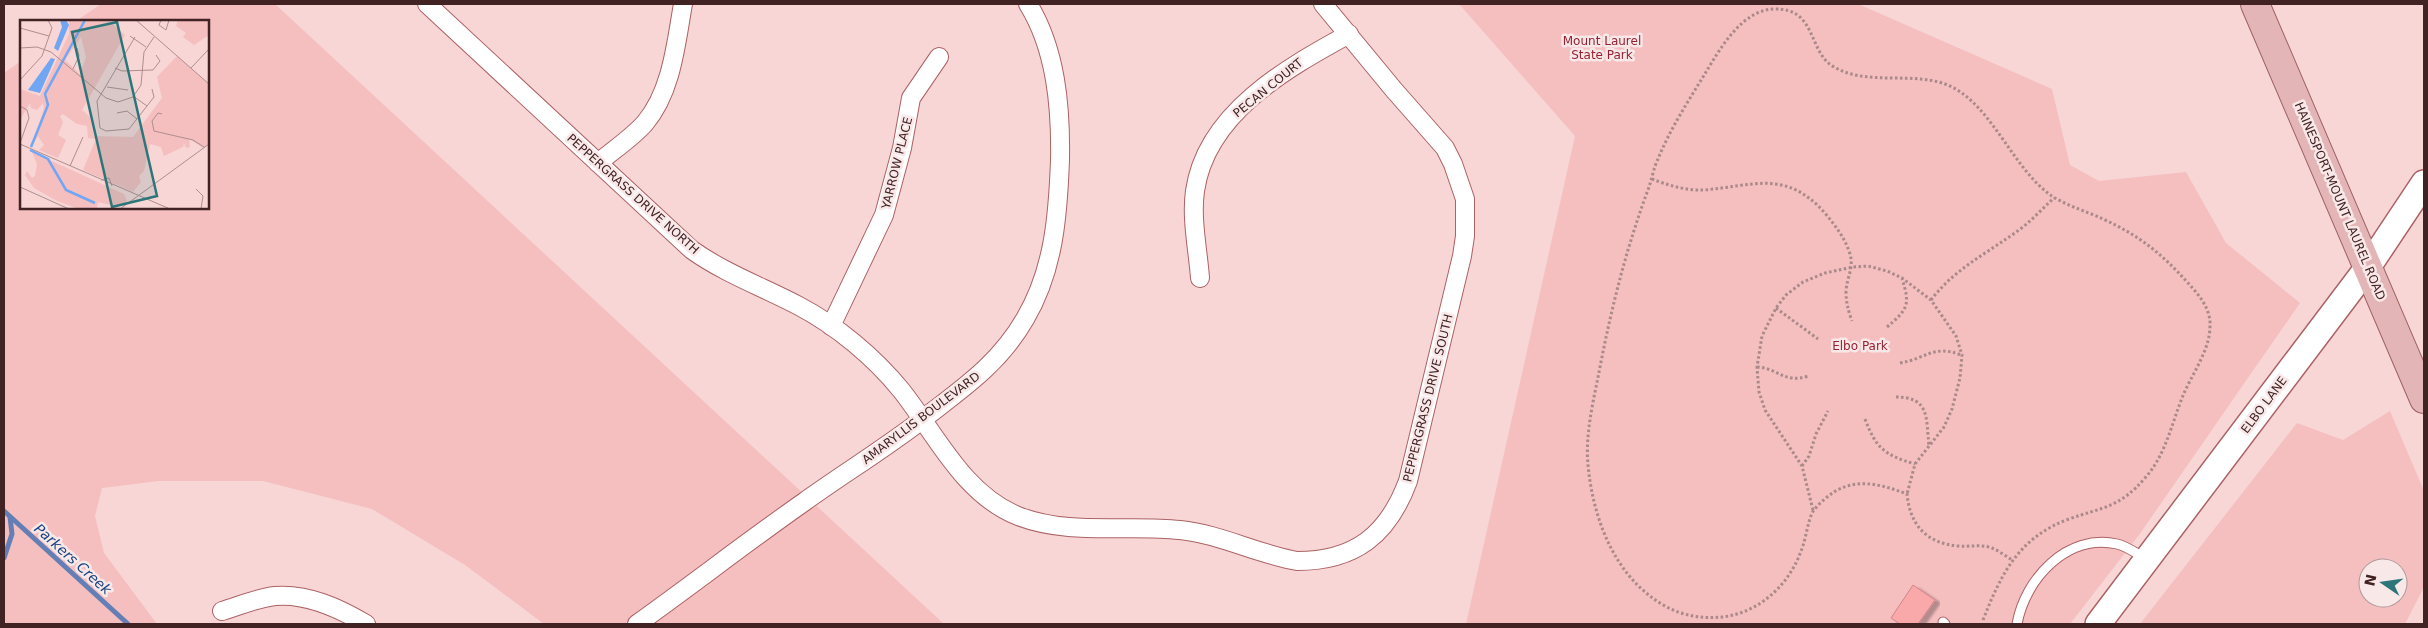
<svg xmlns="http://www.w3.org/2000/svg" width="2428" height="628" viewBox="0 0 2428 628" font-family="'DejaVu Sans',sans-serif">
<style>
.green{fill:#f5bebf;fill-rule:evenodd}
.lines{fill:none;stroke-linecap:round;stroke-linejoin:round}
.stream{stroke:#637fb6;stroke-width:5}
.building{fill:#f9a9aa;stroke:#d28587;filter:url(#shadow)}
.lane-casing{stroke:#ab6264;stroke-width:11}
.street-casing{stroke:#ab6264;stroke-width:20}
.secondary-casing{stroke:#ab6264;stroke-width:28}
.primary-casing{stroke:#9e6163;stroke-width:30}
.path{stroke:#a98989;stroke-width:3;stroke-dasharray:2.5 2.5;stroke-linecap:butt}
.lane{stroke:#fff;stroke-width:9}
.street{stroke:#fff;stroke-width:18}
.secondary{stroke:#fff;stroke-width:25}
.primary{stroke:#e3b5b6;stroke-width:28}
.labels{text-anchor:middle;stroke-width:5;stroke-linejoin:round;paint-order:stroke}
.park-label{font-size:12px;fill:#972133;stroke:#f9e8e8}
.street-label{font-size:12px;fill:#422324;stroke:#f9e8e8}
.water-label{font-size:14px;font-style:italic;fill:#184380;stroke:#f9e8e8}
.inset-river{fill:none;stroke:#71a6f5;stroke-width:2.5}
.inset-road{fill:none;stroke:#af8e8f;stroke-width:1}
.view{fill:#2c7679;fill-opacity:0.15;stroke:#2c7679;stroke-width:2.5}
.inset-edge{fill:none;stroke:#422324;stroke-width:2.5}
</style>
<defs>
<filter id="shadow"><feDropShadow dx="5.5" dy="3" stdDeviation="1" flood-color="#0004"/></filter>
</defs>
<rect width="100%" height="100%" fill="#f8d6d6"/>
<!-- green -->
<g class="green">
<path d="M101 4H275L944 624H544L465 565 372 509 263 481H159L102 488 95 516 104 553 157 624H4V73L21 61V208H208V21H76Z"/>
<path d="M1459 4H1858L2052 89 2070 165 2099 181 2186 172 2226 243 2300 303 2139 535 2070 624H1466L1575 136Z"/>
<path d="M2390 411 2424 491V587L2405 624H2140L2297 423 2343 440ZM2368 568H2398V598H2368Z"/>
</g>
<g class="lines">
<!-- stream -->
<g class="stream">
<path d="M4 511 128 624"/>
<path d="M4 558 12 534 10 517"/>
</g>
</g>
<!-- building -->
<path class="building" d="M1913 585 1935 600 1918 624H1900L1891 618Z"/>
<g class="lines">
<defs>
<g id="lane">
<path d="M1943 622 1945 624"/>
<path d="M2017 624C2025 579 2067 533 2117 544 2126 546 2136 553 2145 558"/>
</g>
<g id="street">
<path d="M427 4 692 250C726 274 763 287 799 306 837 326 874 357 901 390 936 434 963 494 1018 516 1069 536 1127 524 1180 530 1220 534 1257 554 1297 561 1355 561 1388 535 1408 481L1462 256 1465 236V199L1453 164 1445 148 1394 90 1323 4"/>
<path d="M598 163C613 150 632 138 645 123 672 91 676 43 683 4"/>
<path d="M1200 278C1198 250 1191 219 1195 191 1206 113 1287 68 1349 34"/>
<path d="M831 326 884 215 902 148 911 98 939 57"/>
<path d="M222 611C239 606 257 598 275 596 307 593 339 608 366 624"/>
<path d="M637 624C693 584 747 542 804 502 843 474 884 449 923 419 963 388 999 364 1025 319 1054 270 1058 215 1060 160 1061 107 1056 49 1028 4"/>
</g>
<path id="secondary" d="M2098 624 2368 267 2424 183"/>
<path id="primary" d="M2255 4 2424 399"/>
</defs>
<!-- lane casing -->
<use href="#lane" class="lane-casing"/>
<!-- street casing -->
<use href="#street" class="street-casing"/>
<!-- secondary casing -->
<use href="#secondary" class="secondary-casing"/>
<!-- primary casing -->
<use href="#primary" class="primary-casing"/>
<!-- path -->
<g class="path">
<path d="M1652 179C1667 185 1687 191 1704 190 1753 186 1785 169 1824 212 1835 225 1845 238 1850 254 1854 268 1847 277 1846 291 1846 302 1848 310 1852 321"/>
<path d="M1931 300C1956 267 1990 252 2023 227 2034 218 2044 207 2054 198"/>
<path d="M1776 308 1818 339"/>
<path d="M1887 327C1907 310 1911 305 1902 279"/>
<path d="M1900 363C1925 359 1934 344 1961 355"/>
<path d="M1757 367C1778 368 1784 384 1808 376"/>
<path d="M1896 397C1930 397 1926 418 1929 446"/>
<path d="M1865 419C1876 448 1884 455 1915 464"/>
<path d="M1802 466 1809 456 1816 434 1828 411"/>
<path d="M1813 510 1802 466 1765 410 1759 392 1757 367 1762 336 1776 308 1786 295 1803 282 1825 273 1853 267 1868 266 1887 271 1902 278 1931 300 1956 336 1962 355 1960 378 1952 409 1944 427 1915 464 1907 494"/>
<path d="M1983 620C2001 574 2019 537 2069 519 2103 507 2119 508 2145 478 2165 456 2171 426 2182 398 2191 375 2210 351 2210 326 2211 309 2199 295 2188 283 2161 253 2140 236 2103 219 2086 211 2064 205 2049 194 2011 165 1992 106 1950 86 1914 70 1869 87 1834 67 1808 53 1817 8 1775 9 1743 9 1721 47 1706 72 1689 100 1670 129 1658 159 1654 167 1652 178 1649 187 1627 246 1612 305 1600 367 1594 399 1585 432 1588 465 1593 519 1615 578 1665 606 1683 616 1703 619 1722 617 1759 613 1789 585 1801 551 1806 539 1807 525 1812 513 1815 508 1820 503 1825 499 1850 476 1878 483 1907 494 1910 525 1926 543 1958 546 1970 547 1981 544 1992 548 1999 551 2006 556 2012 560"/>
</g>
<!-- lane -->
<use href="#lane" class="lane"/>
<!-- street -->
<use href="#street" class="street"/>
<!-- secondary -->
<use href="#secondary" class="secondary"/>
<!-- primary -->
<use href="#primary" class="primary"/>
</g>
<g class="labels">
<!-- park labels -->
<g class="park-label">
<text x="1602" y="45">Mount Laurel<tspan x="1602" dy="14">State Park</tspan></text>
<text x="1860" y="350">Elbo Park</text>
</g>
<!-- street labels -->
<g class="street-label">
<text transform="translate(1268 88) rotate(-39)" y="4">PECAN COURT</text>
<text transform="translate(897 163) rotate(-76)" y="4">YARROW PLACE</text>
<text transform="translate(633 194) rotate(42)" y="4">PEPPERGRASS DRIVE NORTH</text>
<text transform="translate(2340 201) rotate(67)" y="4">HAINESPORT-MOUNT LAUREL ROAD</text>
<text transform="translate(1428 398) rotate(-76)" y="4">PEPPERGRASS DRIVE SOUTH</text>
<text transform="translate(2264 405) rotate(-53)" y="4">ELBO LANE</text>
<text transform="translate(921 418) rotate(-37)" y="4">AMARYLLIS BOULEVARD</text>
</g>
<!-- water labels -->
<g class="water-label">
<text transform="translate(73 559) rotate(42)" y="5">Parkers Creek</text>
</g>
</g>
<!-- overview -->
<g transform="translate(20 20)">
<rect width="189" height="189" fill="#f8d6d6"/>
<path d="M49 0H88L105 15 62 90 70 97 74 116 113 117 142 78 137 57 157 36 189 64V123L183 128 169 119 170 127 166 128 164 123 163 127 144 136 141 127 130 124 124 151 119 156 121 162 113 172 63 150 76 119 68 118 67 106 57 104 43 94 40 96 43 102 38 115 46 120 38 138 19 130 24 125 18 116 12 126 24 88 23 83 17 90 11 88 10 83 0 100V69L20 76 49 14ZM61 17 66 37 60 54 45 40ZM158 0H189V15L174 25 163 17 166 13 156 6ZM12 132 104 174 107 181 98 187 78 182 77 189H59L37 181 14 168 5 155 7 151 12 158 15 156 17 144Z" fill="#f5bebf" fill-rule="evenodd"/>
<path d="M40 0H46L49 5 38 31 34 28 42 7ZM31 38 35 39 20 73 8 70Z" fill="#71a6f5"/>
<path class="inset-river" d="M11 127 28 85 25 74 65 0M10 130 28 139 46 170 75 183"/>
<path class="inset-road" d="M116 0 189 64M141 0 139 5 146 10 149 0M0 8 29 16M110 16 126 27M115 17 77 81 80 108 86 111 109 109 134 77 132 69M0 28 17 27 31 32 86 78 98 82 113 77 121 65 124 32 134 17M95 48 102 51 133 50 140 41 136 35M171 48 189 29M53 49 59 36 57 28M0 60 22 36 32 8 28 0M87 67 108 70M113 76 127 86M0 86 7 90 9 98 0 123M97 93 107 91 117 99M142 94 138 93 132 101 134 111 173 120 184 127M0 124 150 189M50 146 63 117M81 160 89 158 92 166M0 167 49 189M176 169 183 176 181 189M100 189 189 124"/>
<path class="view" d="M97 2 137 176 92 187 52 12Z"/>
<rect width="189" height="189" class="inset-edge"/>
</g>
<!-- border -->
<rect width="2428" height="628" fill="none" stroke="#422324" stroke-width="10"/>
<!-- north arrow -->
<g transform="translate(2383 583) rotate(283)"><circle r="24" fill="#f9e8e8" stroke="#b0999a"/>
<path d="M0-4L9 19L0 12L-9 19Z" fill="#2c7679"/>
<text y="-8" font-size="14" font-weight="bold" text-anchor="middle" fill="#422324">N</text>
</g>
</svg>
